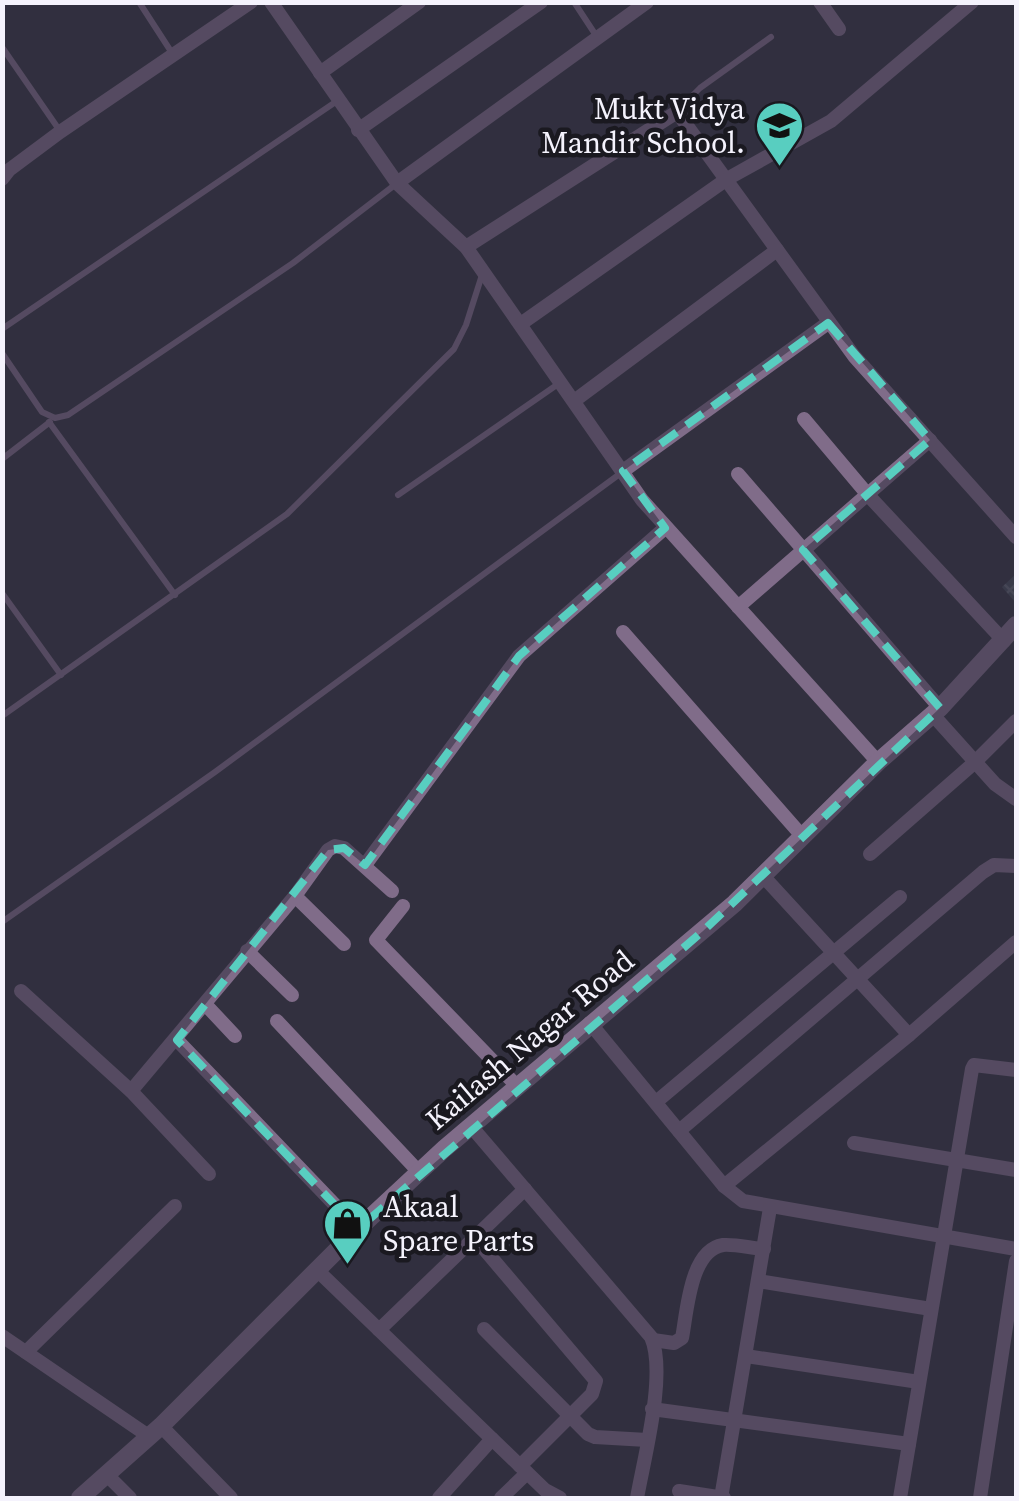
<svg xmlns="http://www.w3.org/2000/svg" width="1019" height="1501" viewBox="0 0 1019 1501" font-family="'Source Serif 4',serif">
<style>
.building{fill:url(#building-cross-hatch)}
.lines{fill:none;stroke-linecap:round;stroke-linejoin:round}
.service{stroke:#806c89;stroke-width:6}
.minor{stroke:#806c89;stroke-width:14}
.tertiary{stroke:#806c89;stroke-width:18}
.marked{fill:none;stroke:#58cec0;stroke-width:8;stroke-dasharray:20 12;stroke-linejoin:round}
.labels{text-anchor:middle;stroke-width:9;stroke-linejoin:round;paint-order:stroke}
.poi-label{font-size:30px;fill:#f5f3fd;stroke:#1a1920;text-anchor:end}
.street-label{font-size:30px;fill:#f5f3fd;stroke:#1a1920}
</style>
<defs>
<pattern id="building-cross-hatch" width="8" height="8" patternUnits="userSpaceOnUse" patternTransform="scale(2.5)"><rect width="8" height="8" fill="#434858"/><path d="M0 0l8 8M0 8l8-8" fill="none" stroke="#5f6371"/></pattern>
</defs>
<rect width="100%" height="100%" fill="#32303f"/>
<!-- building -->
<path class="building" d="M1016 574V603L1002 587Z"/>
<g class="lines">
<!-- service -->
<g class="service">
<path d="M139 2 172 53"/>
<path d="M574 2 597 37"/>
<path d="M2 47 60 131"/>
<path d="M678 110 700 88 771 37"/>
<path d="M2 329 337 101"/>
<path d="M2 353 42 412 55 418 68 415 293 263 396 184"/>
<path d="M49 422 175 595"/>
<path d="M2 459 50 422"/>
<path d="M398 495 561 382"/>
<path d="M2 593 61 675"/>
<path d="M2 716 287 514 454 349 466 325 482 275"/>
<path d="M2 922 215 772 621 473"/>
</g>
<!-- minor -->
<g class="minor">
<path d="M271 2 397 183 466 247 642 500 878 762"/>
<path d="M820 2 839 29"/>
<path d="M320 73 419 2"/>
<path d="M358 130 541 2"/>
<path d="M2 179 9 170 60 132 251 2"/>
<path d="M397 183 647 2"/>
<path d="M466 247 677 112 854 356 1016 537"/>
<path d="M522 323 727 179 831 121 972 2"/>
<path d="M574 401 777 250"/>
<path d="M804 419 868 495 1004 641"/>
<path d="M623 471 828 323"/>
<path d="M738 474 940 708"/>
<path d="M738 607 930 440"/>
<path d="M623 632 803 837"/>
<path d="M933 715 995 784 1016 799"/>
<path d="M870 854 974 763 1016 721"/>
<path d="M365 865 519 656 665 528"/>
<path d="M295 896 344 944"/>
<path d="M403 906 376 940 516 1085"/>
<path d="M247 951 292 995"/>
<path d="M21 991 131 1091 209 1174"/>
<path d="M205 1004 235 1036"/>
<path d="M277 1021 419 1172"/>
<path d="M590 1023 724 1186 743 1201 1016 1249"/>
<path d="M909 1035 1016 942"/>
<path d="M177 1040 358 1229"/>
<path d="M131 1091 295 896 328 850 335 846 344 848 392 891"/>
<path d="M656 1102 900 897"/>
<path d="M470 1125 651 1337C667 1373 644 1458 637 1498"/>
<path d="M679 1131 983 872 994 865 1016 866"/>
<path d="M854 1143 1016 1170"/>
<path d="M724 1186 909 1035 763 876"/>
<path d="M474 1237 596 1381 592 1394 520 1466"/>
<path d="M318 1271 545 1490 560 1498"/>
<path d="M758 1281 931 1309"/>
<path d="M484 1329 588 1434 595 1437 647 1440"/>
<path d="M379 1330 525 1189"/>
<path d="M2 1336 150 1437"/>
<path d="M653 1340 674 1343 682 1338C687 1312 690 1250 723 1245 735 1244 751 1248 764 1249"/>
<path d="M26 1352 175 1206"/>
<path d="M746 1356 919 1382"/>
<path d="M652 1409 909 1444"/>
<path d="M161 1426 231 1498"/>
<path d="M107 1475 130 1498"/>
<path d="M679 1491 724 1498"/>
<path d="M439 1498 492 1439"/>
<path d="M501 1498 527 1473"/>
<path d="M721 1498 770 1208"/>
<path d="M900 1498 972 1069 974 1065 1016 1070"/>
<path d="M980 1498 1016 1261"/>
</g>
<!-- tertiary -->
<path class="tertiary" d="M80 1498 161 1426 358 1229 445 1148 735 903 878 762 940 708 1016 625"/>
</g>
<!-- marked area -->
<path d="M0 0H1019V1501H0ZM828 323 930 440 803 550 940 708 703 931 358 1229 177 1040 328 850 344 848 365 865 519 656 665 528 623 471Z" fill="#32303f" fill-opacity=".55" fill-rule="evenodd"/>
<path class="marked" d="M828 323 930 440 803 550 940 708 703 931 358 1229 177 1040 328 850 344 848 365 865 519 656 665 528 623 471Z"/>
<!-- icons -->
<defs>
<symbol id="school-pin" viewBox="-11 -11 22 30"><path d="M0 17L-7.5 6A9.5 9.5 0 1 1 7.5 6Z" fill="#58cec0" stroke="#1a1920"/><path d="M0-5L7-2L0 1L-7-2ZM-4 1L0 2.5L4 1V4Q0 6-4 4Z" fill="#111"/></symbol>
<symbol id="shop-pin" viewBox="-11 -11 22 30"><path d="M0 17L-7.5 6A9.5 9.5 0 1 1 7.5 6Z" fill="#58cec0" stroke="#1a1920"/><path d="M-5-2.5h2.3a2.7 3.5 0 0 1 5.4 0H5L5.5 6h-11ZM-1.5-2.5h3a1.5 2.3 0 0 0-3 0Z" fill="#111"/></symbol>
</defs>
<g fill-rule="evenodd">
<use href="#school-pin" x="752" y="98" width="55" height="75"/>
<use href="#shop-pin" x="320" y="1196" width="55" height="75"/>
</g>
<g class="labels">
<!-- poi labels -->
<g class="poi-label">
<text x="745" y="119">Mukt Vidya<tspan x="745" dy="34">Mandir School.</tspan></text>
<text x="383" y="1217" text-anchor="start">Akaal<tspan x="383" dy="34">Spare Parts</tspan></text>
</g>
<!-- street labels -->
<g class="street-label">
<text transform="translate(530 1040) rotate(-40)" y="10">Kailash Nagar Road</text>
</g>
</g>
<!-- border -->
<rect width="1019" height="1501" fill="none" stroke="#f5f3fd" stroke-width="10"/>
</svg>
